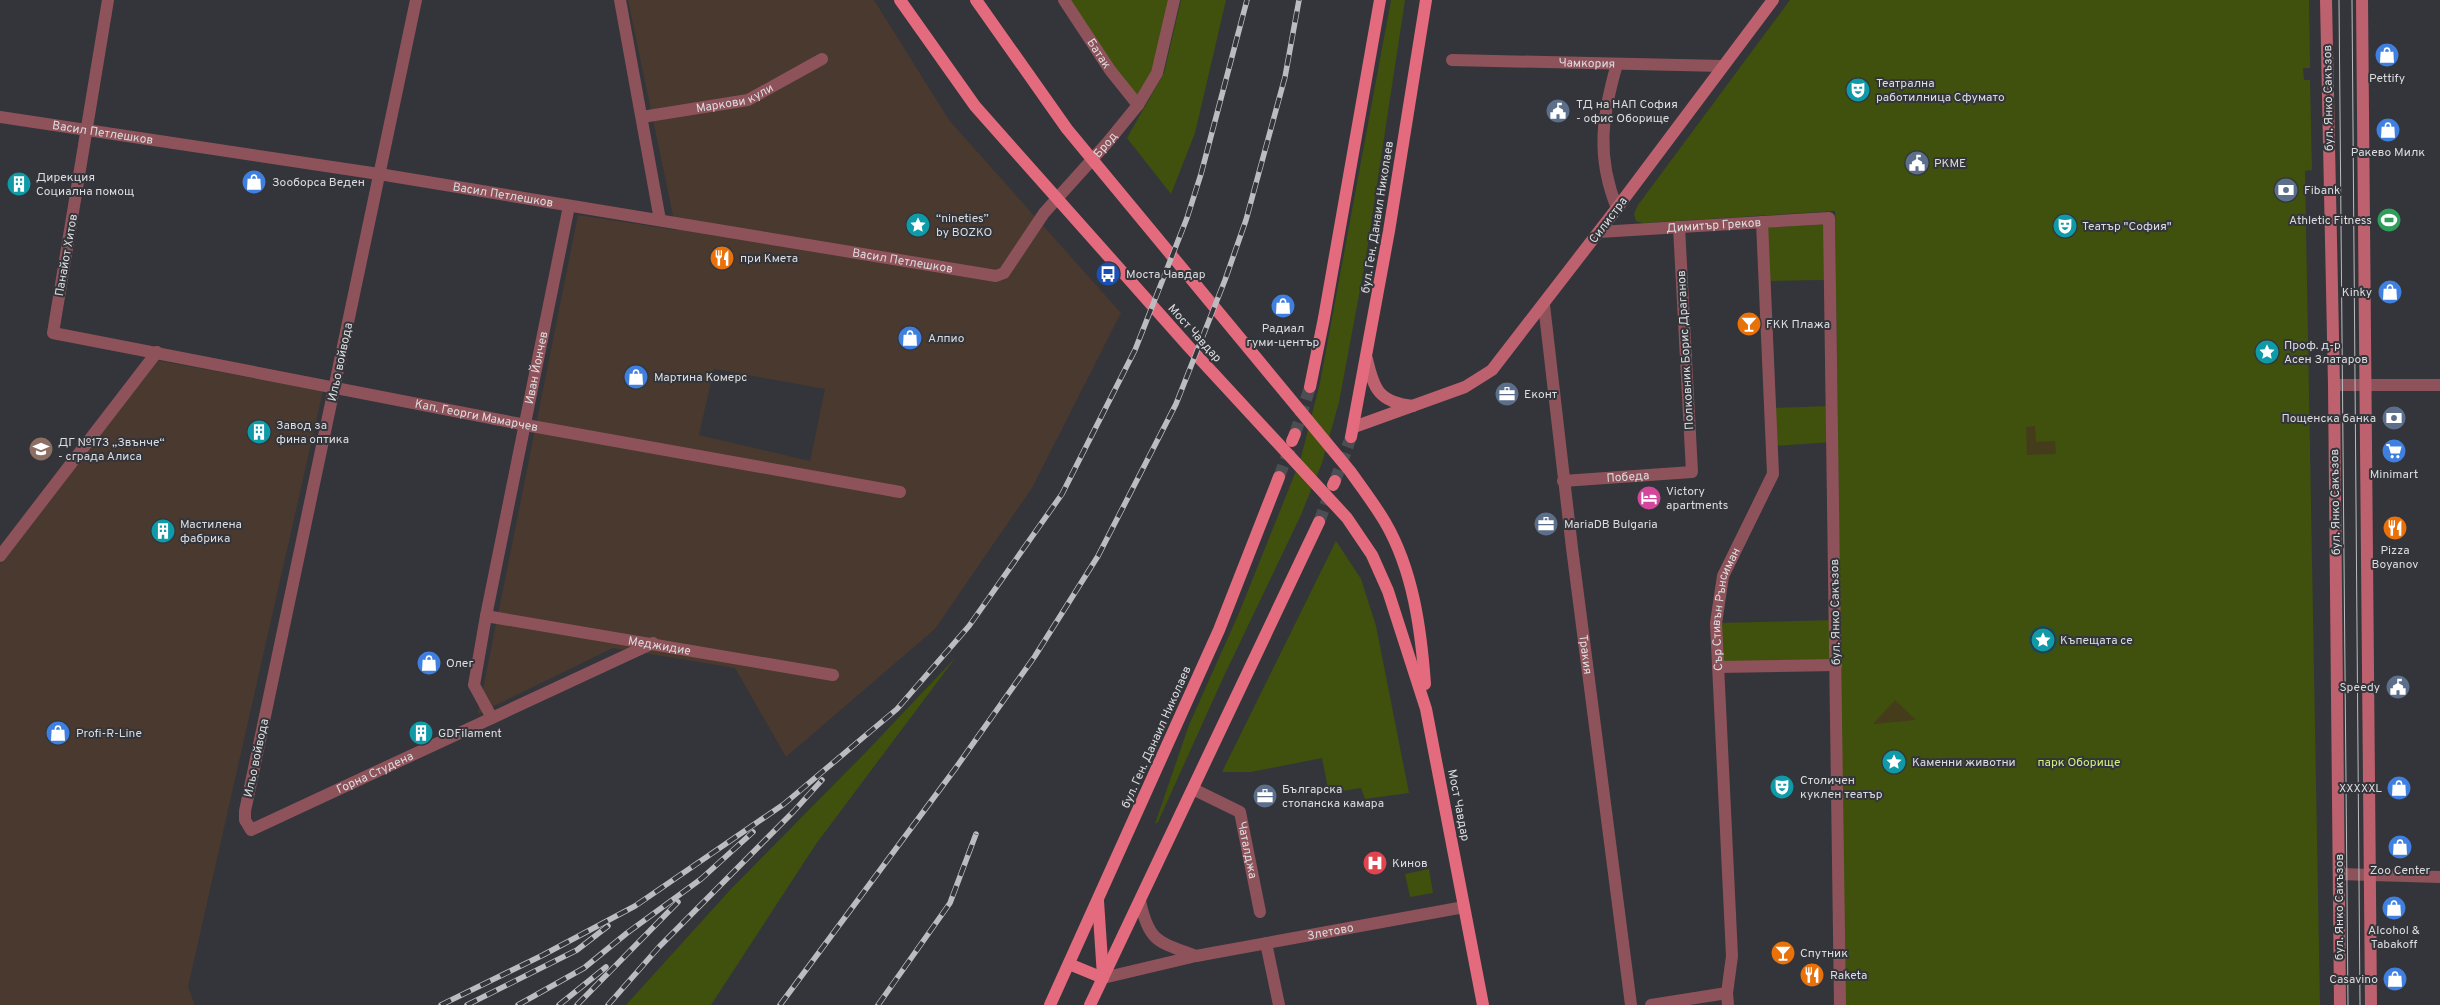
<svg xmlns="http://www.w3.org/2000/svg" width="2440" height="1005" viewBox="0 0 2440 1005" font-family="Overpass,sans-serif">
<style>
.industrial{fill:#49392e;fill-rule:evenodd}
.green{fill:#3f510d}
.sand{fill:#453c1c}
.water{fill:#0f5265}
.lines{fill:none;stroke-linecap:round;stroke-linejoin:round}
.primary-tunnel{stroke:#4c4e53;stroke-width:12;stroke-dasharray:12 6;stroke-linecap:butt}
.minor{stroke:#8e535a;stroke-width:12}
.tertiary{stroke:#8e535a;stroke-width:12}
.secondary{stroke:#be616e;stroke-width:12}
.primary{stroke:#e36b7d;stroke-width:12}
.tram{stroke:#bbbcbf;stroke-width:1}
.rail-casing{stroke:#bbbcbf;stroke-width:5.5}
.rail{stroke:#33353a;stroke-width:4;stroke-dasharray:11;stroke-linecap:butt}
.labels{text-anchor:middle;stroke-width:4;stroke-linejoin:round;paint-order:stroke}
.street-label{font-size:12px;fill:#dbdcdf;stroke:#33353a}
.poi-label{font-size:12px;fill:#dbdcdf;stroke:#33353a;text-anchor:start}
.park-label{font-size:12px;fill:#cdf07f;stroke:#33353a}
</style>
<rect width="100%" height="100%" fill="#33353a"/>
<!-- industrial -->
<g class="industrial">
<path d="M628 0H874L949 120 1121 313 1032 488 935 629 786 757 735 668 613 648 478 714 578 215 676 230ZM714 369 825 389 810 461 699 435Z"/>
<path d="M155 360 323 391 188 987 195 1005H0V564Z"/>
</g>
<!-- green -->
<g class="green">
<path d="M1064 0H1174L1157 73 1138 105Z"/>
<path d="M1181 0H1226L1195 133 1171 194 1127 138 1164 73Z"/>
<path d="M1391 0H1405L1365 263 1339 402 1322 463 1300 517 1223 678 1158 822 1155 824 1189 725 1239 613 1300 461 1320 383Z"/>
<path d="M1790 0H2309L2310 68H2303L2304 80H2310L2312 170 2305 171 2320 1005H1845L1835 211 1643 223 1636 221 1634 214 1638 205Z"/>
<path d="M1824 224 1825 280 1765 281 1763 228Z"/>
<path d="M1832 406 1833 442 1773 446 1771 408Z"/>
<path d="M1336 541 1361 579 1376 626 1409 793 1365 799 1361 788 1329 793 1322 758 1251 772H1222Z"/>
<path d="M1835 620 1836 665 1718 667 1716 623Z"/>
<path d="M956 657 816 844 711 1005H626L731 889 868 750Z"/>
<path d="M1429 869 1433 893 1410 897 1405 874Z"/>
</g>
<!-- sand -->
<g class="sand">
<path d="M2035 426 2036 442 2055 441 2056 454 2027 455 2026 427Z"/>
<path d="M1895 700 1916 720 1873 724Z"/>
</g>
<!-- water -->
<circle class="water" cx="2043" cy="640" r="14"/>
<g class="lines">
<!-- primary-tunnel -->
<g class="primary-tunnel">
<path d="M1295 434 1310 387"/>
<path d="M1279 477 1291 445"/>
<path d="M1335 481 1351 437"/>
<path d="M1319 522 1331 490"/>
</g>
<!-- minor -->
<g class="minor">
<path id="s1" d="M108 0 53 333 526 425 900 492"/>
<path id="s2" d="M416 0 245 811V820L251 830 653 643"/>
<path d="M620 0 660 220"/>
<path id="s3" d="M1064 0 1110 70 1138 105"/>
<path id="s4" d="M1452 60 1723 66"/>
<path d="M1617 64C1602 116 1596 157 1617 208"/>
<path id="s5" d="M0 117 379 174 996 276 1004 273 1044 213 1107 143 1138 105 1157 73 1174 0"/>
<path id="s6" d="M642 117 748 100 822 59"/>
<path id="s7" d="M1599 232 1829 218 1840 1005"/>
<path id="s8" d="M1544 305 1572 548 1631 1005"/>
<path d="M2334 385H2440"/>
<path id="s9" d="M1563 481 1692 472 1679 227"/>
<path d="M0 556 157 352"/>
<path id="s10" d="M486 616 833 675"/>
<path d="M1718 667 1836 665"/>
<path id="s11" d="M492 718 474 685 486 616 569 206"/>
<path id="s12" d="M1193 789 1240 812 1260 912"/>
<path d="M2339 874 2440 877"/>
<path d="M1266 943 1279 1005"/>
<path d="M1651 1005 1727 993"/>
<path id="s13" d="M1728 1005 1727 993 1732 956 1716 623 1723 576 1773 474 1762 222"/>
</g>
<!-- tertiary -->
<g class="tertiary">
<path d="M1140 901C1149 943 1159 942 1196 956"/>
<path id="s14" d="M1103 978 1196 956 1464 907"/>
</g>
<!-- secondary -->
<g class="secondary">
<path d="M2326 0 2334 385 2340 1005"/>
<path d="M2362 0 2371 1005"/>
<path d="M1367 359C1374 390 1379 402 1413 406"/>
<path d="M1354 427 1465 387 1492 370 1617 208 1773 0"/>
</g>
<!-- primary -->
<g class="primary">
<path d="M900 0 975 106 1189 347 1347 518 1372 555 1388 591 1426 709 1483 1005"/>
<path d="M976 0 1067 129 1350 471C1362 488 1375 505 1385 522 1413 570 1421 629 1425 684"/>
<path d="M1310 387 1324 318 1380 0"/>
<path d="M1351 437 1389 231 1426 0"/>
<path d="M1292 441 1295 434"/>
<path d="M1333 485 1335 481"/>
<path d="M1098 901 1103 976"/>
<path d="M1069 964 1103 978"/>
<path d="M1050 1005 1219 630 1279 477"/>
<path d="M1090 1005 1319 522"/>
</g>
<!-- tram -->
<g class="tram">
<path d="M2339 0 2348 1005"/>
<path d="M2352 0 2360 1005"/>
</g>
<defs>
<g id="rail">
<path d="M441 1005 543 955 635 906 784 804 897 709 969 626 1062 494 1135 350 1187 218 1201 174 1247 0"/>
<path d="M467 1005 577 950 608 926"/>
<path d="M518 1005 584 968 627 933 701 879 753 832"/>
<path d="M559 1005 606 967"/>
<path d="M577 1005 678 902"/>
<path d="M608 1005 659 947 794 811 822 780"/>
<path d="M780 1005 955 769 1035 656 1098 556 1176 404 1225 280 1246 220 1285 77 1299 0"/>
<path d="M878 1005 950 903 976 834"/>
</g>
</defs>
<!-- rail casing -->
<use href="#rail" class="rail-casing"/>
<!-- rail -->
<use href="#rail" class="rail"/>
</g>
<!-- icons -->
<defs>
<symbol id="shop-disc" viewBox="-11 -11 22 22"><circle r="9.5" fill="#3f7fe0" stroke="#33353a"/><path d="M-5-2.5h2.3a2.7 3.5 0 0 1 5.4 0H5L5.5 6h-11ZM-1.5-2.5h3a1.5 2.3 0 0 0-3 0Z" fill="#fff"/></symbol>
<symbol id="theatre-disc" viewBox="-11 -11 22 22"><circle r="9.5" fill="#0f9aa8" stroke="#33353a"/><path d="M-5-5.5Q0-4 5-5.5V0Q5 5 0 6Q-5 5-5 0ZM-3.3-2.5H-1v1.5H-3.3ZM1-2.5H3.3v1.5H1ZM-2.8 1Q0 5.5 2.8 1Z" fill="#fff"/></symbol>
<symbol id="civic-disc" viewBox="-11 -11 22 22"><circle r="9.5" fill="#5c6f8a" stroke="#33353a"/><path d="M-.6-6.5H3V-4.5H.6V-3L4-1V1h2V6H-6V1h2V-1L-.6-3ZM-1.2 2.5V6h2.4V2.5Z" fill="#fff"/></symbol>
<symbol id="building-disc" viewBox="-11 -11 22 22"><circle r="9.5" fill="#0f9aa8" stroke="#33353a"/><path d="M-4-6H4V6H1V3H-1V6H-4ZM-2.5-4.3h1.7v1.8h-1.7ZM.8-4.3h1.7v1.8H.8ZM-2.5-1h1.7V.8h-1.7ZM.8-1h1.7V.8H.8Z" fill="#fff"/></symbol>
<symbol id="bank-disc" viewBox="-11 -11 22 22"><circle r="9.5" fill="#5c6f8a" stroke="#33353a"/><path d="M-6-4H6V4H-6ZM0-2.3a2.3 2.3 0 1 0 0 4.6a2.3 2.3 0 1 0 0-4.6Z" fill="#fff"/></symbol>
<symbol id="stadium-disc" viewBox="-11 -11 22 22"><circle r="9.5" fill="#2e9e5b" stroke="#33353a"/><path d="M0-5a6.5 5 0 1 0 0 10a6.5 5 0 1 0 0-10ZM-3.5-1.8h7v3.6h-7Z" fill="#fff"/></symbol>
<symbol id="sight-disc" viewBox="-11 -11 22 22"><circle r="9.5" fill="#0f9aa8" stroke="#33353a"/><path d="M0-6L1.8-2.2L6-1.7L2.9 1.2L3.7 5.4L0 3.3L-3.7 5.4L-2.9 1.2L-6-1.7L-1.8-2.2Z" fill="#fff"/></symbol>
<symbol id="restaurant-disc" viewBox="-11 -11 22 22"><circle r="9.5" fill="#e8710a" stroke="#33353a"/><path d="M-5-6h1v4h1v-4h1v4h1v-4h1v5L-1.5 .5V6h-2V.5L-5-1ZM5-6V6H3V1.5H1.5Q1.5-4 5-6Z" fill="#fff"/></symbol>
<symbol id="bus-disc" viewBox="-11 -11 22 22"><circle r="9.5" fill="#1a4fb4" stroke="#33353a"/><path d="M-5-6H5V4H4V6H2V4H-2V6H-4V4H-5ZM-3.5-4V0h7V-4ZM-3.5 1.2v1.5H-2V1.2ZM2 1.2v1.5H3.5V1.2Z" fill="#fff"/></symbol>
<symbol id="bar-disc" viewBox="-11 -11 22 22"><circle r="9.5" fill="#e8710a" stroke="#33353a"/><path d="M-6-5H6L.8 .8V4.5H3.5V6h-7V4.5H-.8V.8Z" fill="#fff"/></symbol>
<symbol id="office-disc" viewBox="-11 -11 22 22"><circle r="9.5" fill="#5c6f8a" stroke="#33353a"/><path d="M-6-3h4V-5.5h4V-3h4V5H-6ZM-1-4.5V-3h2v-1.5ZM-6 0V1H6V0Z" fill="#fff"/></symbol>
<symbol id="school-disc" viewBox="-11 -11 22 22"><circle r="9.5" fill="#8d6e63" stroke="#33353a"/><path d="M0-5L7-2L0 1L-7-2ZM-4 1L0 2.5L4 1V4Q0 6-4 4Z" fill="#fff"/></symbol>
<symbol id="supermarket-disc" viewBox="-11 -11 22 22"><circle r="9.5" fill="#3f7fe0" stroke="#33353a"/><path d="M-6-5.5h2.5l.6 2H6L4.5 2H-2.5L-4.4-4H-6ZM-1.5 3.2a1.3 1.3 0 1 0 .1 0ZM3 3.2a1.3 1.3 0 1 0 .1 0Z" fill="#fff"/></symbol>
<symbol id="hotel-disc" viewBox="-11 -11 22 22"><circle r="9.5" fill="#d1479c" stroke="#33353a"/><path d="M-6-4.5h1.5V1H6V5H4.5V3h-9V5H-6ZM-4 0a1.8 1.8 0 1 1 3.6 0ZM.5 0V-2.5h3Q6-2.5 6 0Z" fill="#fff"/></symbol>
<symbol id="hospital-disc" viewBox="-11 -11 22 22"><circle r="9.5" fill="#e0444e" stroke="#33353a"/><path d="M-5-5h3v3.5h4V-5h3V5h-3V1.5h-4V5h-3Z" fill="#fff"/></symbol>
</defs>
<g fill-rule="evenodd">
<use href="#shop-disc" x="2373" y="41" width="28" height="28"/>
<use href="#theatre-disc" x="1844" y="76" width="28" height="28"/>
<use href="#civic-disc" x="1544" y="97" width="28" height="28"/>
<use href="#shop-disc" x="2374" y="116" width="28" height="28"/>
<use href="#civic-disc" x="1903" y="149" width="28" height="28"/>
<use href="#shop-disc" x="240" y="168" width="28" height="28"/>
<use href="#building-disc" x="5" y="170" width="28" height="28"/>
<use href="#bank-disc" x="2272" y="176" width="28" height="28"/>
<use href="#stadium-disc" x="2375" y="206" width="28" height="28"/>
<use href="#sight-disc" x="904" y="211" width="28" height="28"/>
<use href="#theatre-disc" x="2051" y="212" width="28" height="28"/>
<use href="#restaurant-disc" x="708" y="244" width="28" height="28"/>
<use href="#bus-disc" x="1094" y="260" width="28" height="28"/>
<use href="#shop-disc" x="2376" y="278" width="28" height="28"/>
<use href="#shop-disc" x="1269" y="292" width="28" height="28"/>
<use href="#bar-disc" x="1735" y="310" width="28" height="28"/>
<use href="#shop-disc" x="896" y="324" width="28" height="28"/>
<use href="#sight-disc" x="2253" y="338" width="28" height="28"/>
<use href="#shop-disc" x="622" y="363" width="28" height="28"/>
<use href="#office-disc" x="1493" y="380" width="28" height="28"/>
<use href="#bank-disc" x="2380" y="404" width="28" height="28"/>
<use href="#building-disc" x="245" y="418" width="28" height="28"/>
<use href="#school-disc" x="27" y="435" width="28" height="28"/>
<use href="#supermarket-disc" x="2380" y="437" width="28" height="28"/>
<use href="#hotel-disc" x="1635" y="484" width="28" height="28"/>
<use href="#office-disc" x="1532" y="510" width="28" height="28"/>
<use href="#restaurant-disc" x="2381" y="514" width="28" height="28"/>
<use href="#building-disc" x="149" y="517" width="28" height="28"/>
<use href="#sight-disc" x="2029" y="626" width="28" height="28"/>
<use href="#shop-disc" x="415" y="649" width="28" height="28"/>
<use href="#civic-disc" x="2384" y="673" width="28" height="28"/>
<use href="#shop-disc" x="44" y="719" width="28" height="28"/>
<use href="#building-disc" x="407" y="719" width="28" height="28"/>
<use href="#sight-disc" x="1880" y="748" width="28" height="28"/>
<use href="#theatre-disc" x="1768" y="773" width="28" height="28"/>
<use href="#shop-disc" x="2385" y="774" width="28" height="28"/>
<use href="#office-disc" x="1251" y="782" width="28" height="28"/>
<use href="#shop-disc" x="2386" y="833" width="28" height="28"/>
<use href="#hospital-disc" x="1361" y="849" width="28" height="28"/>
<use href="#shop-disc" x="2380" y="894" width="28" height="28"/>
<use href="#bar-disc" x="1769" y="939" width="28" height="28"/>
<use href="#restaurant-disc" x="1798" y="961" width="28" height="28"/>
<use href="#shop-disc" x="2381" y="965" width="28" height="28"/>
</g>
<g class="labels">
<!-- street labels -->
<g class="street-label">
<text dy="4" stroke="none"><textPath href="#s3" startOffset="64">Батак</textPath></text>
<text dy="4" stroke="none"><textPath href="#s4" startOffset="135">Чамкория</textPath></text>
<text dy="4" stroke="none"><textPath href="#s6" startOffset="95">Маркови кули</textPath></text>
<text transform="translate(2328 98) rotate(-91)" y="4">бул. Янко Сакъзов</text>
<text dy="4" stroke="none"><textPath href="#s5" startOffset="104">Васил Петлешков</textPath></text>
<text dy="4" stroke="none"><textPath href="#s5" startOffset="1181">Брод</textPath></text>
<text dy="4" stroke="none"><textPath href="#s5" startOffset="509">Васил Петлешков</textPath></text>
<text transform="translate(1377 217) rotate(-81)" y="4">бул. Ген. Данаил Николаев</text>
<text transform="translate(1608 220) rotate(-53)" y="4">Силистра</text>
<text dy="4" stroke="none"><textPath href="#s7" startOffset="115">Димитър Греков</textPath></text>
<text transform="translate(66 255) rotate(-80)" y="4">Панайот Хитов</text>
<text dy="4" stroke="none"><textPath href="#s5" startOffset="914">Васил Петлешков</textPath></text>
<text transform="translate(1195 333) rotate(48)" y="4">Мост Чавдар</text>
<text transform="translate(1685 350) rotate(-93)" y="4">Полковник Борис Драганов</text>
<text transform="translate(340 362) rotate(-78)" y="4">Ильо войвода</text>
<text dy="4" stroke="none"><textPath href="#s11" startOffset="361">Иван Йончев</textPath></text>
<text dy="4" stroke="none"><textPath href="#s1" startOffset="769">Кап. Георги Мамарчев</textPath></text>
<text dy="4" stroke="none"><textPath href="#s9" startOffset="65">Победа</textPath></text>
<text transform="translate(2335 502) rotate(-91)" y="4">бул. Янко Сакъзов</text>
<text dy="4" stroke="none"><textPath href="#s13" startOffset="398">Сър Стивън Рънсиман</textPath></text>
<text transform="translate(1835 612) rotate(-91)" y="4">бул. Янко Сакъзов</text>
<text dy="4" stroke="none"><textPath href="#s10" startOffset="176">Меджидие</textPath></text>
<text dy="4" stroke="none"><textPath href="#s8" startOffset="352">Тракия</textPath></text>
<text transform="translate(1156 737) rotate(-66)" y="4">бул. Ген. Данаил Николаев</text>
<text transform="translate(256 758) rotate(-78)" y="4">Ильо войвода</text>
<text dy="4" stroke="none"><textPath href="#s2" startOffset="986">Горна Студена</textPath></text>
<text transform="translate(1459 805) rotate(79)" y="4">Мост Чавдар</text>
<text dy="4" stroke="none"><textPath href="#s12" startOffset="91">Чаталджа</textPath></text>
<text transform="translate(2339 907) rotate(-90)" y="4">бул. Янко Сакъзов</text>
<text dy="4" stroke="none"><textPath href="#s14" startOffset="232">Злетово</textPath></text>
</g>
<!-- poi labels -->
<g class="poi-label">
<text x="2387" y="82" text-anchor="middle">Pettify</text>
<text x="1876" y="87">Театрална<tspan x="1876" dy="14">работилница Сфумато</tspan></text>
<text x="1576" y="108">ТД на НАП София<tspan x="1576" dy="14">- офис Оборище</tspan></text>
<text x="2388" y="156" text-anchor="middle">Ракево Милк</text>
<text x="1934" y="167">РКМЕ</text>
<text x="36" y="181">Дирекция<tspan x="36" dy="14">Социална помощ</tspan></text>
<text x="272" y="186">Зооборса Веден</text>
<text x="2304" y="194">Fibank</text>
<text x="936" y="222">“nineties”<tspan x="936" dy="14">by BOZKO</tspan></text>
<text x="2372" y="224" text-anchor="end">Athletic Fitness</text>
<text x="2082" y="230">Театър "София"</text>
<text x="740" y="262">при Кмета</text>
<text x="1126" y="278">Моста Чавдар</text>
<text x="2372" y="296" text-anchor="end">Kinky</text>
<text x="1766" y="328">FKK Плажа</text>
<text x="1283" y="332" text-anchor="middle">Радиал<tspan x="1283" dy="14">гуми-център</tspan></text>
<text x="928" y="342">Алпио</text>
<text x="2284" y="349">Проф. д-р<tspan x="2284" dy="14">Асен Златаров</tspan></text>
<text x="654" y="381">Мартина Комерс</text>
<text x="1524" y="398">Еконт</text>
<text x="2376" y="422" text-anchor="end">Пощенска банка</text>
<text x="276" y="429">Завод за<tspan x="276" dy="14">фина оптика</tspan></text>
<text x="58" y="446">ДГ №173 „Звънче“<tspan x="58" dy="14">- сграда Алиса</tspan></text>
<text x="2394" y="478" text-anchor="middle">Minimart</text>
<text x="1666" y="495">Victory<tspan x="1666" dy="14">apartments</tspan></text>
<text x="180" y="528">Мастилена<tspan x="180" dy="14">фабрика</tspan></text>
<text x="1564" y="528">MariaDB Bulgaria</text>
<text x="2395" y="554" text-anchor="middle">Pizza<tspan x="2395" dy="14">Boyanov</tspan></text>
<text x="2060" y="644">Къпещата се</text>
<text x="446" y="667">Олег</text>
<text x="2380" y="691" text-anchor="end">Speedy</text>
<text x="76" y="737">Profi-R-Line</text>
<text x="438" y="737">GDFilament</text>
<text x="1912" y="766">Каменни животни</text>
<text x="1800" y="784">Столичен<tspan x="1800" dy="14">куклен театър</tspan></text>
<text x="2382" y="792" text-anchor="end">XXXXXL</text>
<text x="1282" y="793">Българска<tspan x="1282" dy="14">стопанска камара</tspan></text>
<text x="1392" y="867">Кинов</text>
<text x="2400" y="874" text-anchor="middle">Zoo Center</text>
<text x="2394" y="934" text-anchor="middle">Alcohol &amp;<tspan x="2394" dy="14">Tabakoff</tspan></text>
<text x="1800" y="957">Спутник</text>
<text x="1830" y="979">Raketa</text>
<text x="2378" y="983" text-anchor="end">Casavino</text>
</g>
<!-- park labels -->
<g class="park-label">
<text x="2079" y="766">парк Оборище</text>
</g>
</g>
</svg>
